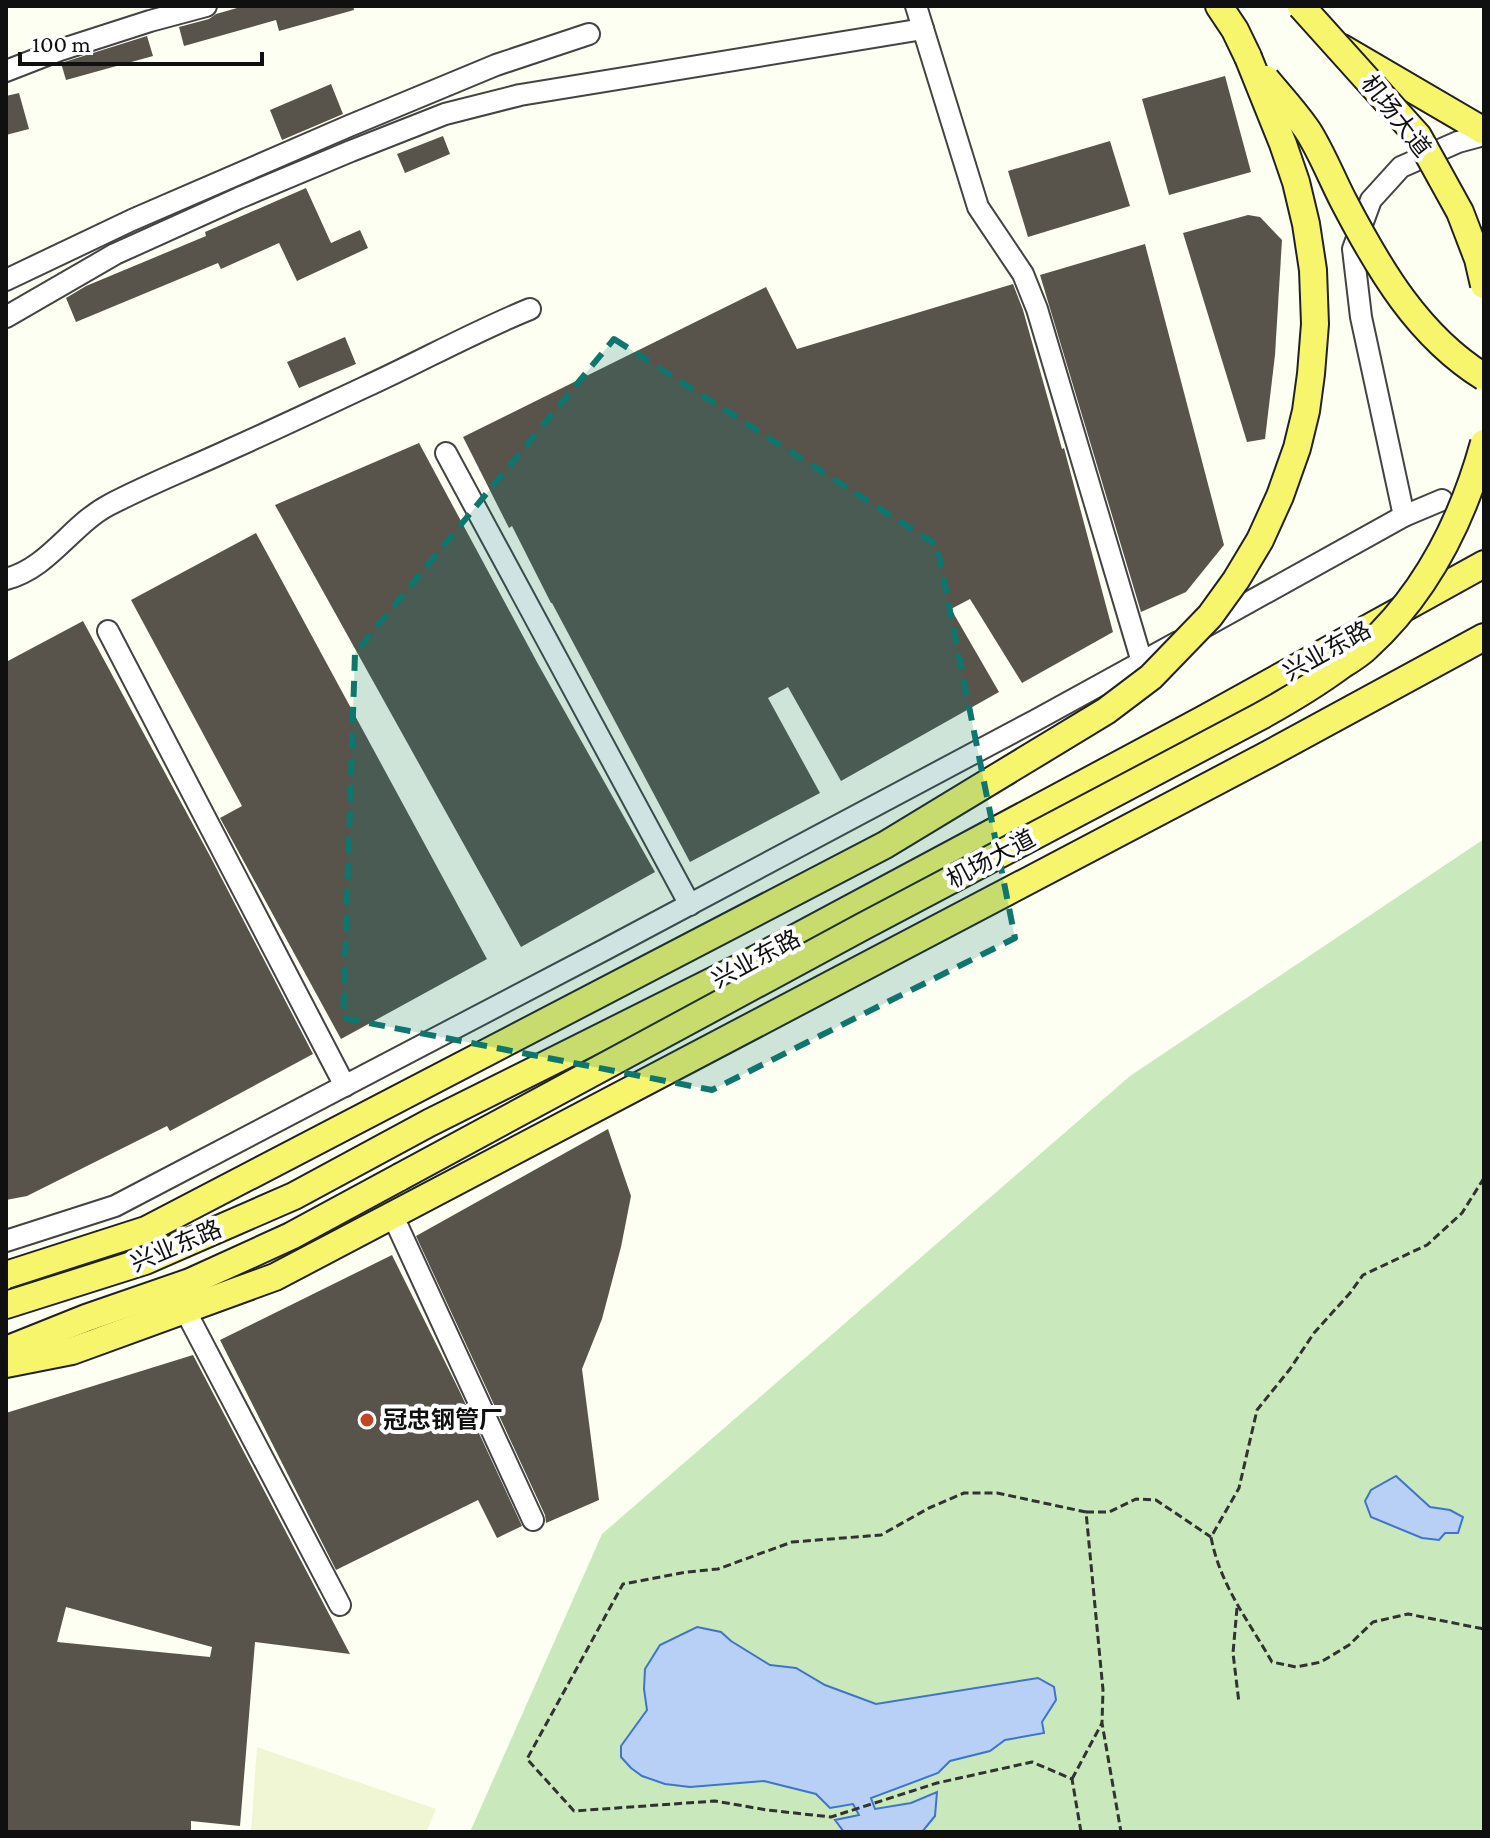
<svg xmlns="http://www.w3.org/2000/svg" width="1490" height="1838" viewBox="0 0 1490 1838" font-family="'Crimson Pro','Noto Sans SC',serif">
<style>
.farmland{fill:#f0f5d3}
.green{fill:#c9e9bc}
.water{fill:#b8d0f5;stroke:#4073cb;stroke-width:2}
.building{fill:#58544c;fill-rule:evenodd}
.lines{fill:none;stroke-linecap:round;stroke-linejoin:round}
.minor-casing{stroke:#434343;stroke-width:24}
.major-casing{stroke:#212121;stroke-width:30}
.path{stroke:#323232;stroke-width:3;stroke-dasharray:8 4;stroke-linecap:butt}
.minor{stroke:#fff;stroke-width:20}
.major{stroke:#f6f56c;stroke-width:26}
.major-bridge-casing{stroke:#212121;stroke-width:30;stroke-linecap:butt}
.major-bridge{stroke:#f6f56c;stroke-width:26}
.marked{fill:#0f766e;fill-opacity:0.2;stroke:#0f766e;stroke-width:6;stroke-dasharray:16 10;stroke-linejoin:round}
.poi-dot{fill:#bf4629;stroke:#fff;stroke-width:3}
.labels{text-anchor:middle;stroke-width:8;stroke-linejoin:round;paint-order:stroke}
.street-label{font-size:24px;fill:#101010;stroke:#fff}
.poi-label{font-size:24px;font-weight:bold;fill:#101010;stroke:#fff;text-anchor:start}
</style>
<rect width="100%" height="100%" fill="#fefff3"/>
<!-- farmland -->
<path class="farmland" d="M257 1747 436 1809 426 1832H251Z"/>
<!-- green -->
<path class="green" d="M1484 839V1832H470L602 1534 1130 1076Z"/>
<!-- water -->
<g class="water">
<path d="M1396 1476 1430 1507 1450 1510 1463 1517 1458 1533H1445L1439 1540 1422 1538 1371 1517 1365 1501 1371 1490Z"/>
<path d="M697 1627 721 1632 731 1641 770 1665 796 1668 825 1685 876 1704 1038 1678 1054 1687 1056 1700 1042 1722 1044 1733 1005 1740 990 1751 950 1761 938 1773 871 1798 875 1809 911 1803 937 1792 935 1816 922 1832H844L835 1820 859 1815 853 1804 830 1808 816 1794 764 1781 690 1787 665 1784 642 1776 631 1768 621 1757V1746L647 1710 644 1689 645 1669 660 1645Z"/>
</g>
<!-- building -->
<g class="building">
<path d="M244 6H353L354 10 279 31 276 20 184 46 179 27 209 19 216 14Z"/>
<path d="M147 36 153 56 66 80 61 63Z"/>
<path d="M1225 76 1251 172 1169 195 1142 99Z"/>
<path d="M331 84 343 114 282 140 270 110Z"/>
<path d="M19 93 29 129 6 135V96Z"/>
<path d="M443 136 450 154 405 173 397 154Z"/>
<path d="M1110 141 1130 206 1028 237 1008 171Z"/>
<path d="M306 188 331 243 360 230 368 248 297 281 279 243 221 269 218 263 76 322 66 298 86 286 206 236 205 232Z"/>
<path d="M1248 215 1260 217 1282 240 1275 355 1265 439 1247 442 1183 233Z"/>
<path d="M1145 244 1224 545 1186 592 1141 612 1040 275Z"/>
<path d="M1013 284 1023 310 1062 449 1064 448 1113 632 1022 683 970 599 951 609 999 692 841 781 788 687 768 698 820 793 690 862 552 603H551L512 526 509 528 463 437 766 287 797 349Z"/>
<path d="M345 337 356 364 299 388 287 362Z"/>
<path d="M419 443 538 664 655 872 521 947 275 505Z"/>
<path d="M256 533 487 959 341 1039 220 818 242 806 131 600Z"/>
<path d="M83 621 210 856 313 1054 170 1131 167 1126 27 1196 6 1200V662Z"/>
<path d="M608 1129 631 1196 621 1247 602 1319 582 1369 599 1500 546 1523 545 1515 416 1236Z"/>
<path d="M392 1255 459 1390 522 1526 497 1538 478 1500 336 1570 220 1340Z"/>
<path d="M193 1355 350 1654 255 1642 240 1826 191 1821V1832H6V1413ZM66 1607 212 1647 210 1657 57 1642Z"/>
</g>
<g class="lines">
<defs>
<g id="minor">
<path d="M916 6 978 207 1023 274 1037 309 1142 662"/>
<path d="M6 71 60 50 150 21 206 6"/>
<path d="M6 280 132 220 349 126 496 65 589 34"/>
<path d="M6 317 115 254 239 198 351 151 445 114 520 95 923 29"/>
<path d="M446 453 690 905"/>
<path d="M1404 516 1361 317 1353 249 1371 200 1401 167 1458 142 1484 135"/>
<path d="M6 579C49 568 71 525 109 505 149 484 190 468 231 449 276 429 320 408 365 387 420 362 473 332 530 309"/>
<path d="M1206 626 1404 516 1442 500"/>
<path d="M108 631 345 1086"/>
<path d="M392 1214 533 1520"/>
<path d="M6 1241 115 1206 606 949 1036 720 1178 642"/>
<path d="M185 1310 340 1605"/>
</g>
<g id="major">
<path d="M1219 6 1235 30 1248 57"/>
<path d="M1342 48 1484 131"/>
<path d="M6 1305 145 1261 294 1196 429 1123 741 967 1204 719 1484 564"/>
<path d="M6 1350 86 1318 190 1282 291 1236 400 1177"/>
<path d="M6 1364 72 1351 275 1277 1267 755 1484 637"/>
</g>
</defs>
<!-- minor casing -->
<use href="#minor" class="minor-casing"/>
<!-- major casing -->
<use href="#major" class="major-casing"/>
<!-- path -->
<g class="path">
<path d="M1484 1178 1462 1213 1427 1245 1363 1275 1350 1293 1314 1333 1290 1369 1257 1410 1239 1488 1211 1537C1220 1585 1248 1620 1272 1662L1296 1667 1321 1662 1349 1645 1373 1622 1408 1614 1484 1629"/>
<path d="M1086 1512H1109L1136 1499 1156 1500 1211 1537"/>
<path d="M1237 1608 1233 1653 1239 1703"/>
<path d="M1072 1779 1102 1723"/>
<path d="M1081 1832 1072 1779 1032 1762 937 1783 831 1817 767 1810 715 1801 574 1811 527 1759 623 1584 687 1572 718 1569 792 1542 881 1535 929 1508 964 1493H997L1086 1512 1103 1690 1102 1723 1121 1832"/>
</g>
<!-- minor -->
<use href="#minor" class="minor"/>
<!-- major -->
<use href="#major" class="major"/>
<defs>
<g id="major-bridge">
<path d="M1301 6 1418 136 1460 212 1478 259 1484 285"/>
<path d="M1266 79C1280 96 1296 113 1308 131 1322 153 1332 179 1344 202 1379 269 1418 336 1484 377"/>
<path d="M400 1177 862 927 1259 717C1288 701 1315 685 1342 665 1350 660 1360 654 1367 647 1426 593 1463 519 1484 443"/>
<path d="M6 1275 146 1230 885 845 1106 711 1151 677 1210 616 1236 580 1260 540 1280 496 1297 448 1306 411 1311 374 1315 324 1313 270 1306 224 1296 182 1283 144 1248 57"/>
</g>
</defs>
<!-- major-bridge casing -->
<use href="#major-bridge" class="major-bridge-casing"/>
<!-- major-bridge -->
<use href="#major-bridge" class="major-bridge"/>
</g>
<!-- marked area -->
<path class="marked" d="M614 339 937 545 1015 938 712 1090 343 1018 355 653Z"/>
<!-- markers -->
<circle class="poi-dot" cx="367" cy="1420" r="8"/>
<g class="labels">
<!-- street labels -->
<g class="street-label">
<text transform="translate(1396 116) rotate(52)" y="8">机场大道</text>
<text transform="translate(1327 651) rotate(-29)" y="8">兴业东路</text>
<text transform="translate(991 859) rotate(-28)" y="8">机场大道</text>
<text transform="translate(756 959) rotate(-28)" y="8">兴业东路</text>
<text transform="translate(176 1246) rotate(-23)" y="8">兴业东路</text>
</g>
<!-- poi labels -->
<g class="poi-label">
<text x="383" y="1428">冠忠钢管厂</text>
</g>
</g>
<!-- border -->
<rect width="1490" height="1838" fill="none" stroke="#101010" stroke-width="16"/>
<!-- scale -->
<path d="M20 52v12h242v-12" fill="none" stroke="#101010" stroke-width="4"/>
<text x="32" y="52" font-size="24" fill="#101010" stroke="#ffffff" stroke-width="6" paint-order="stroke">100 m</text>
</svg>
